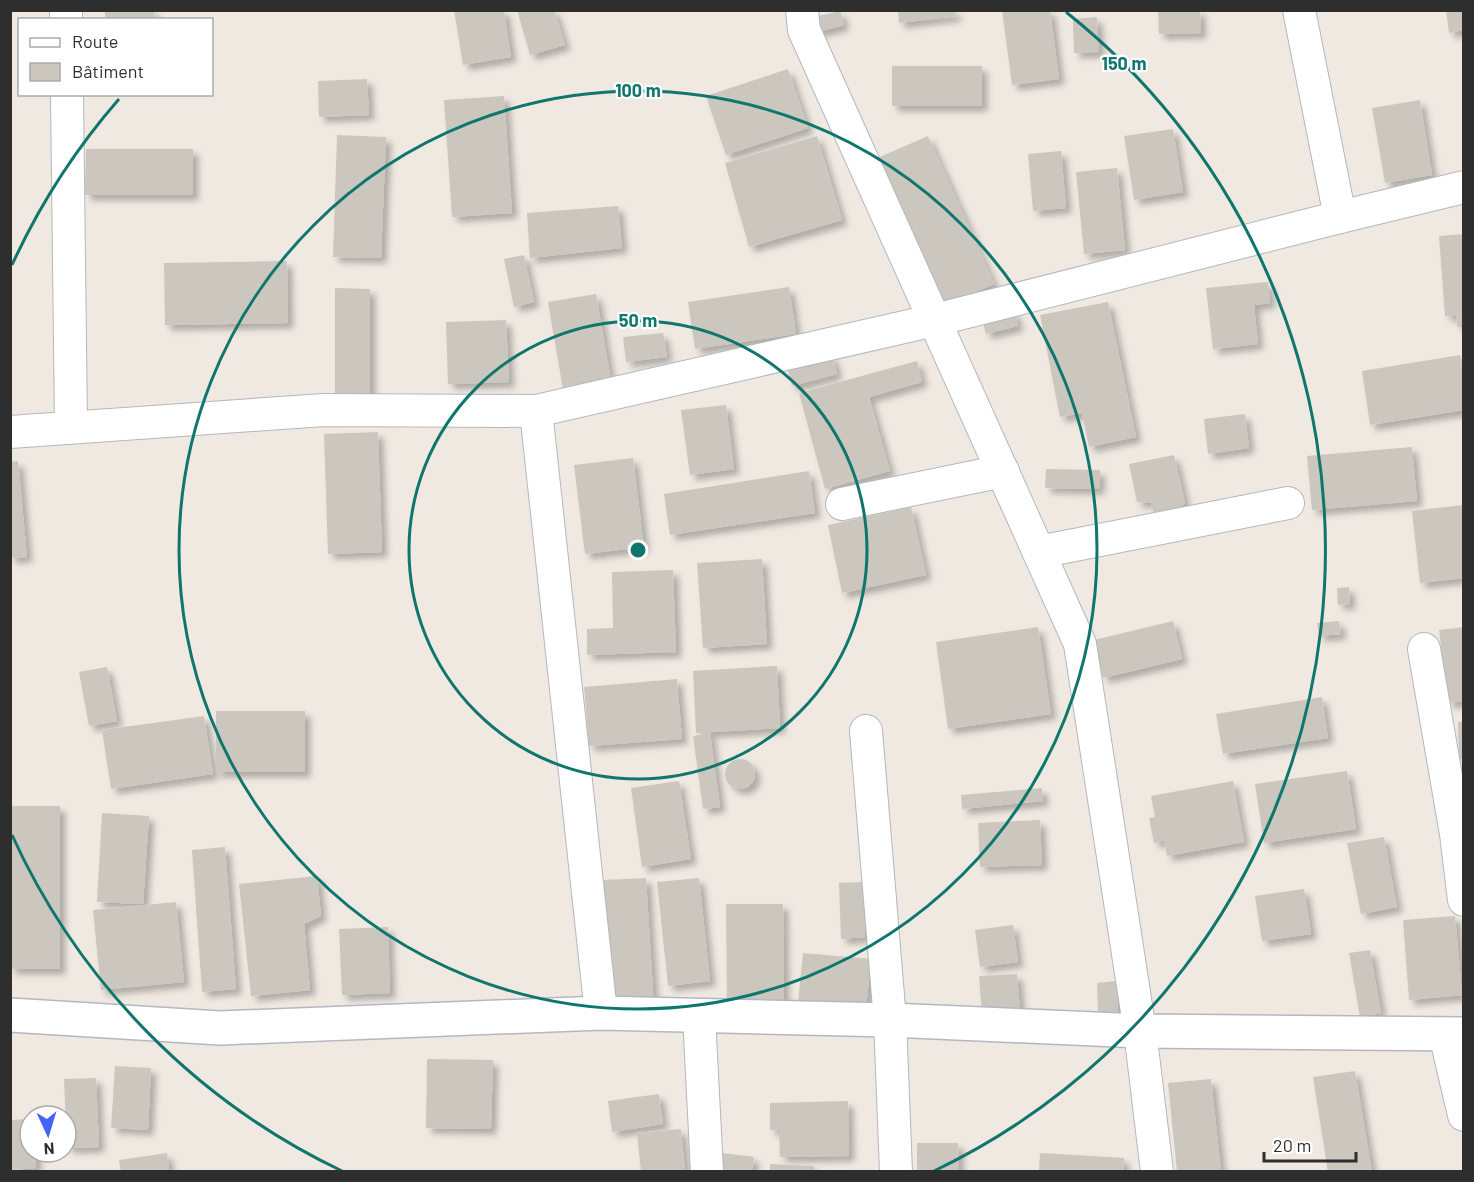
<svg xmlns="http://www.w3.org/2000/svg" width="1474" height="1182" viewBox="0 0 1474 1182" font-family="Barlow,sans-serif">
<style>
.building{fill:#cbc7bf;filter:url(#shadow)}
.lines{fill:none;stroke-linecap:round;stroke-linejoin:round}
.minor-casing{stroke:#b4b7c1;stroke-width:34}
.tertiary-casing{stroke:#b4b7c1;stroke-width:36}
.minor{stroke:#fff;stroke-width:32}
.tertiary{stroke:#fff;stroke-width:33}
.ring{fill:none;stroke:#0f766e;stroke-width:3}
.centre{fill:#0f766e;stroke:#fff;stroke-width:3}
.ring-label{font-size:18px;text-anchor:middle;font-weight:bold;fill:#0f766e;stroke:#fff;stroke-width:4.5;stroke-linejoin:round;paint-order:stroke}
</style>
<defs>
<filter id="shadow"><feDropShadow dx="5.5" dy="5.5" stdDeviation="3" flood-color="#0004"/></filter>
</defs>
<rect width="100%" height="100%" fill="#efe9e1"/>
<!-- building -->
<g class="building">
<path d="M105 10H154L155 20H105Z"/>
<path d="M454 10H504L511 57 463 65Z"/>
<path d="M517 10H554L565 45 530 55Z"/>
<path d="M898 10H955L956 16 899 23Z"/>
<path d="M1002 10H1050L1059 79 1012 85Z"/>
<path d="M1158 10H1200L1201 33 1159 34Z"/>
<path d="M1446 10H1464V30L1449 33Z"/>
<path d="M840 11 844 25 814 33 810 18Z"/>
<path d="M1097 17 1099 52 1074 53 1073 19Z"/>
<rect x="892" y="66" width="90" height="40"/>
<path d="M788 69 808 128 726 155 706 96Z"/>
<path d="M367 79 369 115 319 117 318 81Z"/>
<path d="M504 96 512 213 452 217 444 100Z"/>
<path d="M1420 100 1432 175 1385 183 1372 108Z"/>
<path d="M1173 129 1183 192 1134 200 1124 136Z"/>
<path d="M337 135 386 137 381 258 333 257Z"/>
<path d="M817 136 842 220 749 247 725 163Z"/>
<path d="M928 136 994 284 933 311 866 163Z"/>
<path d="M86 149H193V195H85Z"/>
<path d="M1061 151 1066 208 1033 211 1028 154Z"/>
<path d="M1117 168 1125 250 1084 254 1076 172Z"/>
<path d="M618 206 622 248 530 258 527 213Z"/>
<path d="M1464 234V327H1457L1456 315 1445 316 1439 236Z"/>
<path d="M524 255 534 302 514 307 504 259Z"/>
<path d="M287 261 288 323 165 325 164 263Z"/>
<path d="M1268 282 1270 303 1254 305 1258 344 1213 349 1206 288Z"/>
<path d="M789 287 796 334 695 349 688 302Z"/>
<path d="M335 288 370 289V398L335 399Z"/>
<path d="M596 294 612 387 564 395 548 302Z"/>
<path d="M1108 302 1136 437 1089 447 1082 413 1060 417 1040 315Z"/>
<path d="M1014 311 1018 326 986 334 982 319Z"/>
<path d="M506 320 509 382 448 384 446 322Z"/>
<path d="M663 333 667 357 626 362 623 337Z"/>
<path d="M832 355 837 374 792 386 787 366Z"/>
<path d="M1460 355 1464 373V410L1370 425 1362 371Z"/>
<path d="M917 361 922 382 869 397 890 471 825 489 799 393Z"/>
<path d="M726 405 734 469 690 475 681 410Z"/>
<path d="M1245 414 1249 448 1208 454 1204 419Z"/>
<path d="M378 432 382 552 328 554 324 434Z"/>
<path d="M1412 447 1417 501 1312 510 1307 456Z"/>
<path d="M1174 455 1185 503 1172 516 1155 520 1151 503 1137 502 1129 464Z"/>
<path d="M633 458 644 547 585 554 574 465Z"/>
<path d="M18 461 27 557 10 558V462Z"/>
<path d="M1046 469 1100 470 1099 489 1045 488Z"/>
<path d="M809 471 815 513 670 535 664 494Z"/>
<path d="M1463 505 1464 578 1420 583 1412 511Z"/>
<path d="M911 507 926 575 842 593 828 525Z"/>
<path d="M762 559 767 644 703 648 697 563Z"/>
<path d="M673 570 676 652 587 655V629L613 628 612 572Z"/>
<path d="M1349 587 1350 604 1338 605 1337 588Z"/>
<path d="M1173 621 1182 659 1103 678 1094 640Z"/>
<path d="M1339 621 1341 634 1319 636 1317 623Z"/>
<path d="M1038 627 1051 714 948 729 936 642Z"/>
<path d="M1464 627V701L1448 703 1439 630Z"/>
<path d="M777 666 780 728 696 733 693 671Z"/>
<path d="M107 667 117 721 89 726 79 672Z"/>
<path d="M677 679 682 739 589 746 584 687Z"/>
<path d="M1322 697 1328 738 1223 754 1216 714Z"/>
<rect x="216" y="711" width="89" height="61"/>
<path d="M204 716 213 774 111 789 102 730Z"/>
<path d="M1464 721V759H1459L1458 722Z"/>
<path d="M710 733 720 807 703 809 693 736Z"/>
<circle cx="740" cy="774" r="15"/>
<path d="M1347 771 1356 829 1264 843 1255 784Z"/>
<path d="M679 781 691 859 642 867 631 788Z"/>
<path d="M1233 781 1244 842 1167 856 1164 840 1154 843 1149 818 1155 817 1151 796Z"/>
<path d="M1042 788 1043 801 962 809 961 795Z"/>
<rect x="10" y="806" width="50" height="163"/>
<path d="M102 813 149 816 143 904 97 902Z"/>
<path d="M1040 820 1042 865 980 867 978 823Z"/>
<path d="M1384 837 1397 907 1361 914 1347 843Z"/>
<path d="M225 847 236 989 202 992 192 850Z"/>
<path d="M317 876 321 916 304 924 310 990 251 996 239 884Z"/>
<path d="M646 878 654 1008 611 1010 603 880Z"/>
<path d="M699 878 710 981 668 986 657 882Z"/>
<path d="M863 882 865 937 841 939 839 883Z"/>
<path d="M1304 889 1311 934 1262 941 1255 896Z"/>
<path d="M176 902 184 982 101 990 93 910Z"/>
<path d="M726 904H783L784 1002 727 1003Z"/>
<path d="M1455 916 1462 995 1409 1000 1403 920Z"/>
<path d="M1013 925 1018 962 980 967 975 930Z"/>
<path d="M388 927 390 993 342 995 339 929Z"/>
<path d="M1370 950 1381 1013 1360 1017 1349 953Z"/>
<path d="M803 953 871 959 866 1008 798 1002Z"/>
<path d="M1017 974 1020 1010 982 1013 979 976Z"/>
<path d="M1116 981 1118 1012 1098 1013 1097 983Z"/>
<path d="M427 1059 493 1060 491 1129 426 1128Z"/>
<path d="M115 1066 151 1068 148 1130 111 1128Z"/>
<path d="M1355 1071 1372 1172H1328L1313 1077Z"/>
<path d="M96 1078 99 1147 67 1148 64 1079Z"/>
<path d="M1211 1079 1221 1172H1177L1168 1083Z"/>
<path d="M659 1094 663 1124 612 1132 608 1101Z"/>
<path d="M848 1101 849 1156 780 1157 779 1130H770V1103Z"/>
<path d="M30 1119V1152H36V1168L10 1170V1120Z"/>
<path d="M681 1129 685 1172H641L637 1133Z"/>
<path d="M917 1143H958L959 1172H917Z"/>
<path d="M167 1153 169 1172H121L119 1160Z"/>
<path d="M722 1153 754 1157 752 1172H720Z"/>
<path d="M1040 1153 1124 1158 1123 1172H1039Z"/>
<path d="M770 1164 814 1166V1172H770Z"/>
</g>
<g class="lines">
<defs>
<g id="minor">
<path d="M66 10V20"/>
<path d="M802 10 804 30 1080 644 1140 1031 1157 1172"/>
<path d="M1299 10 1340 217"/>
<path d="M67 94 71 427"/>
<path d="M536 411 601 1013"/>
<path d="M10 432 324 410 536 411 935 320 1340 217 1464 187"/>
<path d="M842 504 1003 471"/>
<path d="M1039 552 1288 503"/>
<path d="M1424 649 1456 834 1464 900"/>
<path d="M866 731 890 1020 896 1172"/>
<path d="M699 1016 707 1172"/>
<path d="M1445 1034 1464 1115"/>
</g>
<path id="tertiary" d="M10 1015 220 1028 601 1013 890 1020 1140 1031 1464 1034"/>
</defs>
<!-- minor casing -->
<use href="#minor" class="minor-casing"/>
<!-- tertiary casing -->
<use href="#tertiary" class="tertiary-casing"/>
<!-- minor -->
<use href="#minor" class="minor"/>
<!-- tertiary -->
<use href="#tertiary" class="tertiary"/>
</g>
<!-- distance rings -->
<g class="ring">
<circle cx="638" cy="550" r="229"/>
<circle cx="638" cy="550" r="459"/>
<path d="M342 1171A688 688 0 0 1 12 835M12 265A688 688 0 0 1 119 99M1066 12A688 688 0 0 1 934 1171"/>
</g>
<circle cx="638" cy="550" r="9" class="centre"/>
<g class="ring-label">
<text x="1124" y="70">150 m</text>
<text x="638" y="97">100 m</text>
<text x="638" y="327">50 m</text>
</g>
<!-- border -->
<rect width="1474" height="1182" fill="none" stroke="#2e2e2e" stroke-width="24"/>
<!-- legend -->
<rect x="18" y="18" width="195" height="78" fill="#ffffff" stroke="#ababab" stroke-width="1.5"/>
<rect x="30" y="38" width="30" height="9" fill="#ffffff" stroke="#ababab" stroke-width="1.5"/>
<text x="72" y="48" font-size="18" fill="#2e2e2e">Route</text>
<rect x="30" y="63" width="30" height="18" fill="#cbc7bf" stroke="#ababab" stroke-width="1.5"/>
<text x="72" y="78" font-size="18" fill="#2e2e2e">Bâtiment</text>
<!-- north arrow -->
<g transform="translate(48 1134) rotate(176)"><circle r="28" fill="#ffffff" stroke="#ababab" stroke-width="1.5"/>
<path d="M0-4.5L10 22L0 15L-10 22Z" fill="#4264fb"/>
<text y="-9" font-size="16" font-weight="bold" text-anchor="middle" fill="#2e2e2e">N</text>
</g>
<!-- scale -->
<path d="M1264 1152v9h92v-9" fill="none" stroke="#2e2e2e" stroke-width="3"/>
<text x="1273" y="1152" font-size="18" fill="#2e2e2e" stroke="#ffffff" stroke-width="4.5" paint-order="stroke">20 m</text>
</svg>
